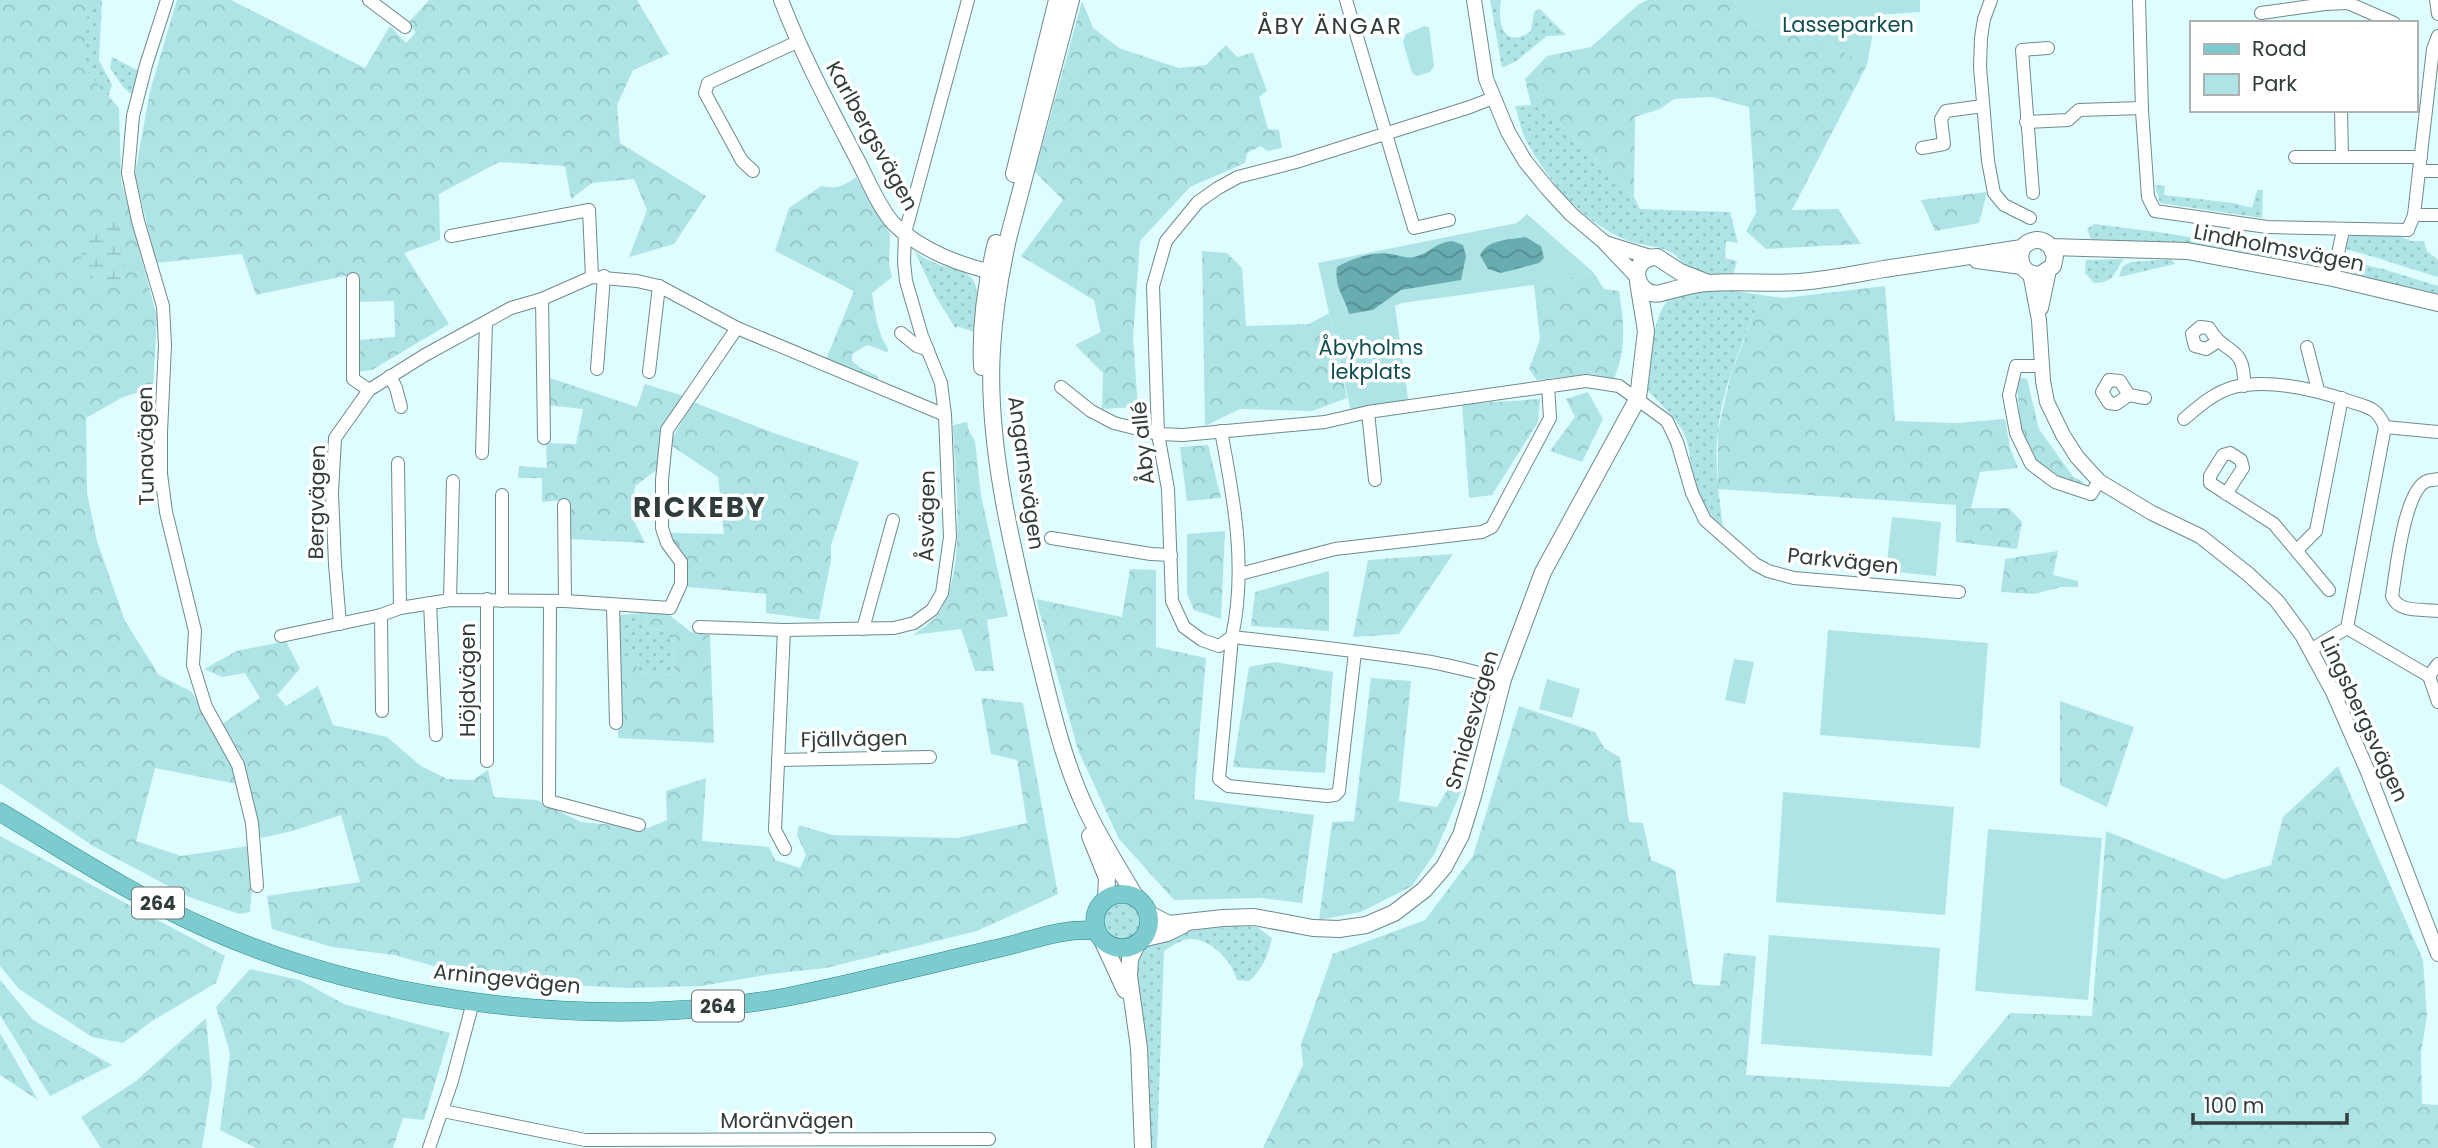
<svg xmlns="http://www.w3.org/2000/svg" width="2438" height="1148" viewBox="0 0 2438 1148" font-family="Poppins,sans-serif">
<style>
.grass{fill:url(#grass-dots)}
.forest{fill:url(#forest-crowns)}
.wetland{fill:url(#wetland-marsh)}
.park{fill:#afe4e6}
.water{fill:url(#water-waves)}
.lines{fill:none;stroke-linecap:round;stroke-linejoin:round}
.minor-casing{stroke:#6f8a8b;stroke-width:14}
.tertiary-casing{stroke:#6f8a8b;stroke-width:16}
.secondary-casing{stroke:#6f8a8b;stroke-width:18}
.primary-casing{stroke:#298386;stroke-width:19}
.minor{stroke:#fff;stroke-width:12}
.tertiary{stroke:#fff;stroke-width:14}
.secondary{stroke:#fff;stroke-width:16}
.primary{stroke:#7ccbce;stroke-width:18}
.labels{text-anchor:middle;stroke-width:7;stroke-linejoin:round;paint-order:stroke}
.shield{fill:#fff;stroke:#6f7777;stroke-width:2}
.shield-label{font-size:19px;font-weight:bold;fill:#313d3d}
.park-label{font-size:21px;fill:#104e50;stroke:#fff}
.street-label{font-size:21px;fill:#313d3d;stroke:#fff}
.neighbourhood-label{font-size:23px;letter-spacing:2px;fill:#313d3d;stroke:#fff}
.district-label{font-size:28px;font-weight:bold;letter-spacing:2px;fill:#313d3d;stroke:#fff}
</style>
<defs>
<pattern id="grass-dots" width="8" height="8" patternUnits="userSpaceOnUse" patternTransform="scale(1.75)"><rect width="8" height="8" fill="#afe4e6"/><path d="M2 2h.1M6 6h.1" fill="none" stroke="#97c4c6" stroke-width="1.8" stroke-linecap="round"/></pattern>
<pattern id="forest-crowns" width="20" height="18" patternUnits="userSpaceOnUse" patternTransform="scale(1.75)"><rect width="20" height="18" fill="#afe4e6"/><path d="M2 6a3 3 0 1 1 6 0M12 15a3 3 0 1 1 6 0" fill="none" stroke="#97c4c6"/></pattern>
<pattern id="wetland-marsh" width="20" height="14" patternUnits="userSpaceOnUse" patternTransform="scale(1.75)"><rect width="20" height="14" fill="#afe4e6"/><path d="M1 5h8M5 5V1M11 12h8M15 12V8" fill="none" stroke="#97c4c6"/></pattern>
<pattern id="water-waves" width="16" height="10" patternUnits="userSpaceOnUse" patternTransform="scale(1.75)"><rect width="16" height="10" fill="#68acaf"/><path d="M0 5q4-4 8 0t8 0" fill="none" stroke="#568d90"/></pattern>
</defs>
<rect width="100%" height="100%" fill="#dffdfe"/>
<!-- grass -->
<g class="grass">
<path d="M86 0H102L99 60 112 85 108 97 96 86 81 65Z"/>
<path d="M1490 0H1501C1497 21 1503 51 1531 31L1534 12 1540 9 1566 35 1547 36 1516 61 1502 68Z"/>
<path d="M112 57 141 72 135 97 123 87 110 68Z"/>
<path d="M1531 105 1546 110 1634 197 1640 209 1730 212 1738 243 1726 241 1725 258 1737 261 1733 275C1719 277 1698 275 1686 267 1680 262 1678 256 1671 252 1656 245 1639 246 1624 239 1581 220 1549 182 1527 142 1521 131 1519 118 1515 106Z"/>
<path d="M2155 185 2165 186 2164 195 2233 203 2252 208 2257 190H2263L2262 218 2160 203Z"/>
<path d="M2094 224 2165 233 2218 242H2263L2329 256 2319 265C2243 251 2168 242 2091 239L2087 229Z"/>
<path d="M2393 233 2411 241H2424L2427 251 2438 260V277C2407 268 2377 257 2345 249L2349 237 2356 234Z"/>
<path d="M915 252C923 257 931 262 940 265 953 269 972 270 976 287 979 301 975 318 974 332L957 326 956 329 936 297Z"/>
<path d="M2124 259C2112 274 2116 282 2094 283L2085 273 2086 260Z"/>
<path d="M2171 259 2175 264 2119 277 2122 267 2131 262Z"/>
<path d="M2344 260 2383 269 2438 286V294L2357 277 2345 266Z"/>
<path d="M1729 290 1761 295C1745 338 1723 383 1718 430 1714 462 1719 496 1723 528 1707 514 1697 497 1693 476 1690 461 1690 442 1681 428 1673 415 1659 403 1648 391 1653 362 1648 297 1685 291 1699 288 1715 290 1729 290Z"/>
<path d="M646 613 647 628 662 630 673 642 674 675 637 673 620 660 617 615Z"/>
<circle cx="1123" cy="921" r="20"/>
<path d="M1237 926 1257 927 1272 938C1268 955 1263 969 1249 981L1237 980C1232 961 1211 938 1189 939 1180 940 1172 946 1164 951L1157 1148H1150L1149 1066 1144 1023 1133 972 1142 950 1151 941 1187 931Z"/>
</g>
<!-- forest -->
<g class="forest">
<path d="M0 0H89L83 67 119 108 121 180 157 317 153 388 123 397 86 418 87 493 97 541 125 621 159 675 192 692 233 766 237 784 155 768 136 841 181 856 249 846 252 887 250 912 239 914 189 897 93 846 0 783Z"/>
<path d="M177 0H231L365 68 390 26 406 43 416 32 408 23 429 0H637L669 54 633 70 617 105 620 143 706 196 674 244 629 257 647 210 634 179 592 183 571 199 565 166 499 162 439 194 440 240 404 253 449 324 372 370 358 372V340L395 337 394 301 358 302V273L256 295 242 254 156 263 135 174 150 91Z"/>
<path d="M1648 0H1733L1752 24 1813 35 1867 65 1792 210 1838 209 1861 244 1766 249 1746 231 1756 213 1749 107 1712 97 1674 99 1660 109 1635 117 1634 197 1546 110 1531 105 1525 79 1547 56 1591 47 1639 4Z"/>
<path d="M1082 1 1093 28 1119 48 1179 68 1206 65 1226 45 1237 57 1253 53 1267 91 1259 97 1268 129 1279 130 1282 148 1267 151 1261 146 1247 153 1245 163 1190 187 1140 241 1133 338 1138 407 1102 409 1103 373 1075 345 1101 332 1094 300 1021 256 1063 200 1035 172Z"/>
<path d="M856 177 890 234 889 264 892 277 872 293C875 313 877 332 888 349L887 352 867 345 852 354V361L862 369 878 376V385L825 362 854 291 775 251 789 208 821 186C836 189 843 187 856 177Z"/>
<path d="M1987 192 1979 223 1935 231 1921 200Z"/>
<path d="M1202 251 1227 253 1242 268 1246 326 1309 324 1329 313 1347 398 1312 411 1240 409 1205 426Z"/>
<path d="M1593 272 1604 289 1619 291C1624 324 1627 347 1614 379L1590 374 1537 380 1529 369 1540 339 1534 285Z"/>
<path d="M1885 286 1895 421 1957 423 2005 419 2010 448 2018 468 1980 472 1971 508H2009L2022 522 2017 549 1956 542V505L1718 489V430L1731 374 1761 295 1784 298Z"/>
<path d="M547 377 637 407 645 384 684 396 659 436 658 469 635 486 632 517 645 543 569 539V499L542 502V478H518L519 466 547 468 546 443 576 444 583 409 547 405Z"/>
<path d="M2016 377 2027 379 2039 429 2074 478 2084 482 2079 485 2039 467 2021 431Z"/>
<path d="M1588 392 1603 419 1582 462 1550 451 1575 417 1566 399Z"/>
<path d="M1540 399 1538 422 1492 495 1469 498 1462 404Z"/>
<path d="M693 402 771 432 859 462 831 545V560L819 620 766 613V594L688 587C688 569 685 556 671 543L670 533 724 534 718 477 669 444Z"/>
<path d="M967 422 969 431 975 441 981 496 1008 616 987 620 994 671H975L961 629 913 635C920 630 929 624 935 618 970 577 954 476 953 425Z"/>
<path d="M1208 445 1221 498 1187 501 1180 447Z"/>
<path d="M1225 531 1221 619 1194 610 1187 594V534Z"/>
<path d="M2058 551 2053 575 2078 581V587H2061L2034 594 2001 592 2005 559Z"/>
<path d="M1453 554 1399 634 1353 637 1368 560Z"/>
<path d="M1130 569 1156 570V647L1206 658 1194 799 1314 815 1302 903 1261 898 1174 900 1119 839 1078 750 1036 599 1122 617Z"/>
<path d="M1329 571V631L1251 626 1255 592Z"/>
<path d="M646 613 668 614 691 632 710 635 714 743 618 738 620 660 636 659 638 673 674 675 673 642 662 630 647 628Z"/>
<path d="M286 641 300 669 277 695 286 706 318 686 333 725 387 737 421 766 447 779 473 780 488 770 494 797 537 800 581 822 648 828 667 820 666 791 706 778 702 841 769 847 775 860 800 868 806 855 797 835 799 825 832 835 957 838 1027 823 1017 760 991 754 981 698 1023 703 1058 894 977 931 826 968 771 974 701 986 629 988 527 983 441 968 394 955 332 947 272 929 267 896 360 882 341 815 292 831 261 838 243 758 222 724 260 698 245 673 222 677 204 669 237 651Z"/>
<path d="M1275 662 1333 672 1325 773 1233 767 1249 667Z"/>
<path d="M1371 678 1411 681 1399 801 1437 807 1452 782 1462 789 1435 853 1412 886 1361 912 1319 920 1332 822 1354 821Z"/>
<path d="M2060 701 2134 727 2107 807 2060 785Z"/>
<path d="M1519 706 1595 732 1605 749 1620 757 1629 822 1643 823 1651 860 1675 870 1693 984 1720 986 1724 953 1756 956 1746 1075 1949 1087 2010 1013 2092 1016 2106 831 2224 879 2271 865 2283 817 2338 766 2423 960 2427 1016 2421 1052 2422 1104 2438 1105V1148H1263L1303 1065 1301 1044 1333 954 1425 920 1473 856Z"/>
<path d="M0 836 225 956 216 983 152 1021 123 1043 92 1037 19 989 0 966Z"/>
<path d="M250 969 300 980 344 1004 450 1033 424 1120 403 1118 393 1148H256L220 1130 230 1053 216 1007Z"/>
<path d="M0 980 33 1020 112 1065 50 1096 0 1015Z"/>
<path d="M206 1018 212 1084 202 1148H101L81 1117 136 1081Z"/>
<path d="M0 1033 38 1100 0 1075Z"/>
</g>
<!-- wetland -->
<path class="wetland" d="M113 216 129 257 117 286 80 271 84 232Z"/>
<!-- park -->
<g class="park">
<path d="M1733 0H1920V12L1876 15 1867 65 1813 35 1752 24Z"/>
<path d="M1424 26 1429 27 1434 66 1430 72 1417 76 1412 73 1403 42 1406 34Z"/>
<path d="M1527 214 1593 272 1534 285 1402 303 1395 306 1409 406 1352 416 1318 263 1517 223Z"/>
<path d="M1892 517 1941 522 1936 576 1886 571Z"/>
<path d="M1828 630 1988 643 1980 748 1820 735Z"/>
<path d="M1734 659 1754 662 1745 704 1725 700Z"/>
<path d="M1547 679 1580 689 1572 718 1539 709Z"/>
<path d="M1783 792 1954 807 1945 915 1776 902Z"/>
<path d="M1988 829 2102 838 2088 1000 1975 991Z"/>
<path d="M1769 935 1940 948 1932 1056 1761 1044Z"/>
</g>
<!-- water -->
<g class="water">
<path d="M1525 237 1541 246 1544 258 1539 263 1501 273 1488 269 1480 255C1488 239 1509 240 1525 237Z"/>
<path d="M1452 241 1463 245 1466 256 1461 280 1401 290 1373 310 1349 314C1344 295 1334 288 1337 267 1350 259 1374 251 1390 254 1400 255 1407 260 1417 256 1432 252 1432 244 1452 241Z"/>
</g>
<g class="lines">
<defs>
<g id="minor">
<path d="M167 0 146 65 133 116 128 173 138 221 163 306 165 345 161 432V474L166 512 195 631 193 665 206 707 238 765 252 823 257 886"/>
<path d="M369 0 405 27"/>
<path d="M1346 0 1414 228 1449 220"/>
<path d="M1991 0 1984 19 1981 38 1980 67 1988 161 1994 193 2004 205 2030 218"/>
<path d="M2139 0 2142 111 2148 197 2155 211 2267 227 2408 230 2414 215 2433 49 2438 36"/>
<path d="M2436 0 2438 14"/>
<path d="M2261 13 2325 4 2348 3 2394 23"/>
<path d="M2341 110 2342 157"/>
<path d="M2026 122 2068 120 2079 110 2142 108"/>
<path d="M1922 148 1944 144 1941 119 1946 111 1983 106"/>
<path d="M2295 157H2421"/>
<path d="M753 171 742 161 705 93 708 83 797 42"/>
<path d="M2419 171H2438"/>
<path d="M2033 193 2022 50 2048 48"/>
<path d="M2414 215H2438"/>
<path d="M451 236 589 210 592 277"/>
<path d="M2333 278 2343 230"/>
<path d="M353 279V379L369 390"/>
<path d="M542 299 544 438"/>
<path d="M901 333 917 346 928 350"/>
<path d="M2217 342 2206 349 2195 346 2192 334 2200 327 2209 328C2225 357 2245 342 2244 386"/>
<path d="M2307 347 2318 390"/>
<path d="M2040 366H2016L2009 395 2016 433 2031 464 2055 482 2091 494 2099 481"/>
<path d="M597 369 604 276"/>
<path d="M649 372 659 286"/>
<path d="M390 376 396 388 401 407"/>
<path d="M1061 387 1091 411 1114 423 1158 434 1183 435 1325 422 1368 412 1586 381 1619 386 1667 421 1677 442 1692 493 1705 520 1755 564 1768 571 1794 578 1959 592"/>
<path d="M2129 395 2120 381 2109 380 2102 392 2109 403 2116 404 2129 395 2145 398"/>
<path d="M1368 412 1375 480"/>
<path d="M2184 419C2199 406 2215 392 2234 387 2272 378 2317 390 2352 402 2358 404 2367 406 2373 410 2379 414 2382 420 2385 427L2347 628 2312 649"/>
<path d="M2385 427 2438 432"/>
<path d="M1221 431C1234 499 1247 568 1232 637L1219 646 1202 640 1184 627 1172 601 1168 489 1158 434 1153 286 1166 241 1198 202 1218 188 1238 177 1296 162 1470 107 1493 98"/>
<path d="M482 453 486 322"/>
<path d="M398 463 400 608"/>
<path d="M2438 479C2435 480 2429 480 2427 481 2404 490 2396 572 2392 596 2398 613 2422 609 2438 611"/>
<path d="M2226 494 2243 468 2241 460 2230 453 2223 455 2210 476V483L2274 524 2329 590"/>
<path d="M564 505 565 601"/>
<path d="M1051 538 1151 554 1171 555"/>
<path d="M2297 550 2316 531 2342 398"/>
<path d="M1240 574 1335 549 1482 532 1492 527 1550 418 1548 386"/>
<path d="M450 600 453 481"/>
<path d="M502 601V495"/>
<path d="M550 602 549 801 639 825"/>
<path d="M430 603 436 735"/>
<path d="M613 606 616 723"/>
<path d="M381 615 382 711"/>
<path d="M340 624 335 564 332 493 335 438 369 390 425 355 511 308 542 299 592 277 637 281 659 286 737 328 945 415"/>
<path d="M699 627 784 630"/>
<path d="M2347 628 2429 676 2438 702"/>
<path d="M863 629 893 520"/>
<path d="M281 636 381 615 400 608 450 600 565 601 670 608 681 584V562L667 543 662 528V480L667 430 737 328"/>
<path d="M1355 652 1339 791 1335 795 1327 796 1228 786 1219 779 1232 637C1296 644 1361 651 1425 661 1451 665 1477 673 1503 679"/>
<path d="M2429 676 2438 664"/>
<path d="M778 760 930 757"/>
<path d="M487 761V599"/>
<path d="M785 849 775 830 784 630 894 628 914 623 932 610 942 593 950 537 945 415 941 383 922 336 906 281 904 262 905 233 968 0"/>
<path d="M443 1111 585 1140 989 1139"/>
<path d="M429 1148 452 1081 473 1002"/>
</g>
<g id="tertiary">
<path d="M781 0C802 55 830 107 857 159 867 178 880 210 894 224 923 252 961 265 999 274"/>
<path d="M1474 0 1486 79 1508 132 1525 161 1547 188 1571 214 1604 242 1637 277"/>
<path d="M1605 243 1650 257"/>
<path d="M2030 273 2039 320 2043 381 2047 402 2063 435 2077 457 2099 481 2152 513 2200 536 2248 574 2277 601 2302 635 2333 692 2368 772 2438 954"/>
<path d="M2041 308 2049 270"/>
</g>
<g id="secondary">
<path d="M1071 0 1008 239C1000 275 994 313 992 349 986 443 1013 551 1035 642 1049 698 1061 756 1086 809 1100 839 1118 867 1135 896"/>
<path d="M1014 174 1057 0"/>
<path d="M2022 248C2017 263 2024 275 2040 275L2053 266 2055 256 2051 247"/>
<path d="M1977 260 2022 266"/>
<path d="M1708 283 1680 272 1657 257C1625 258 1636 299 1661 293 1676 289 1692 284 1708 283 1738 281 1769 284 1799 282 1828 280 1856 274 1884 269 1930 262 1976 255 2022 248 2031 238 2042 237 2051 247L2187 251 2333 278 2438 303"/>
<path d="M982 367C980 325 986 283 996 243"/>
<path d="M1090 836 1107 878 1106 899"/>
<path d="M1149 914 1169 924 1223 918 1254 917 1313 928 1339 929 1366 925 1394 913 1424 890 1444 867 1461 835 1473 796 1503 679 1543 572 1638 398 1646 331 1638 282"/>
<path d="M1142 939 1167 933 1183 925"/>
<path d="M1102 940 1125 990"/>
<path d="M1137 944 1130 959 1129 976 1139 1048 1143 1148"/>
</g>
<g id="primary">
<path d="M0 812C67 852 134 896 206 928 376 1005 604 1031 787 997 857 983 926 965 995 949 1029 942 1061 927 1096 931"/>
<circle cx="1122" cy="921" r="27"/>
</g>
</defs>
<!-- minor casing -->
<use href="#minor" class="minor-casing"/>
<!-- tertiary casing -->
<use href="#tertiary" class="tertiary-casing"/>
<!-- secondary casing -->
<use href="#secondary" class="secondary-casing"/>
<!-- primary casing -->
<use href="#primary" class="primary-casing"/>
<!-- minor -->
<use href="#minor" class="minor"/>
<!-- tertiary -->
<use href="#tertiary" class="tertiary"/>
<!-- secondary -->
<use href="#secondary" class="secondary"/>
<!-- primary -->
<use href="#primary" class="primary"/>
</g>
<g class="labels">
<!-- shield labels -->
<g class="shield">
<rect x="132" y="887.5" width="52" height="31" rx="5"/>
<rect x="692" y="990.5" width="52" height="31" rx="5"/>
</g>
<g class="shield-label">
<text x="158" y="910">264</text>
<text x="718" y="1013">264</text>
</g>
<!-- park labels -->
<g class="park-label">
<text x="1848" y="32">Lasseparken</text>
<text x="1371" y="355">Åbyholms<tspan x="1371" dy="24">lekplats</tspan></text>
</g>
<!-- street labels -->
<g class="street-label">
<text transform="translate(872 136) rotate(61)" y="7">Karlbergsvägen</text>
<text transform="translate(2279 248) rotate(11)" y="7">Lindholmsvägen</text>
<text transform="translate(1143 443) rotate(-96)" y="7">Åby allé</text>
<text transform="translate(146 446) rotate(-91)" y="7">Tunavägen</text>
<text transform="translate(1026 473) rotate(82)" y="7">Angarnsvägen</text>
<text transform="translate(317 502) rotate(-89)" y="7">Bergvägen</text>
<text transform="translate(927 516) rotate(-89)" y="7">Åsvägen</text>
<text transform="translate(1843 561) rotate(6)" y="7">Parkvägen</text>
<text transform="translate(468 680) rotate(-90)" y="7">Höjdvägen</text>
<text transform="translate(2364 719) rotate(65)" y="7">Lingsbergsvägen</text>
<text transform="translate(1472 720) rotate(-74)" y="7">Smidesvägen</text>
<text transform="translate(854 739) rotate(-1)" y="7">Fjällvägen</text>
<text transform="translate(507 979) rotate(6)" y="7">Arningevägen</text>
<text x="787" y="1128">Moränvägen</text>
</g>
<!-- neighbourhood labels -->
<g class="neighbourhood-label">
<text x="1330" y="34">ÅBY ÄNGAR</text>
</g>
<!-- district labels -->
<g class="district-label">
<text x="700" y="517">RICKEBY</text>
</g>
</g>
<!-- legend -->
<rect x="2190" y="21" width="228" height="91" fill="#ffffff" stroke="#adb1b1" stroke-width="2"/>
<rect x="2204" y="44" width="35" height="10" fill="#7ccbce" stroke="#adb1b1" stroke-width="2"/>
<text x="2252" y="56" font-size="21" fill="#313d3d">Road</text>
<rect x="2204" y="74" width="35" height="21" fill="#afe4e6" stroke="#adb1b1" stroke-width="2"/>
<text x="2252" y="91" font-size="21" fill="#313d3d">Park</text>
<!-- scale -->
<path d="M2193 1113v10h154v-10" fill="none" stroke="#313d3d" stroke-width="3.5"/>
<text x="2204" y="1113" font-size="21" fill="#313d3d" stroke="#ffffff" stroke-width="5" paint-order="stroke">100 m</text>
</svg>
